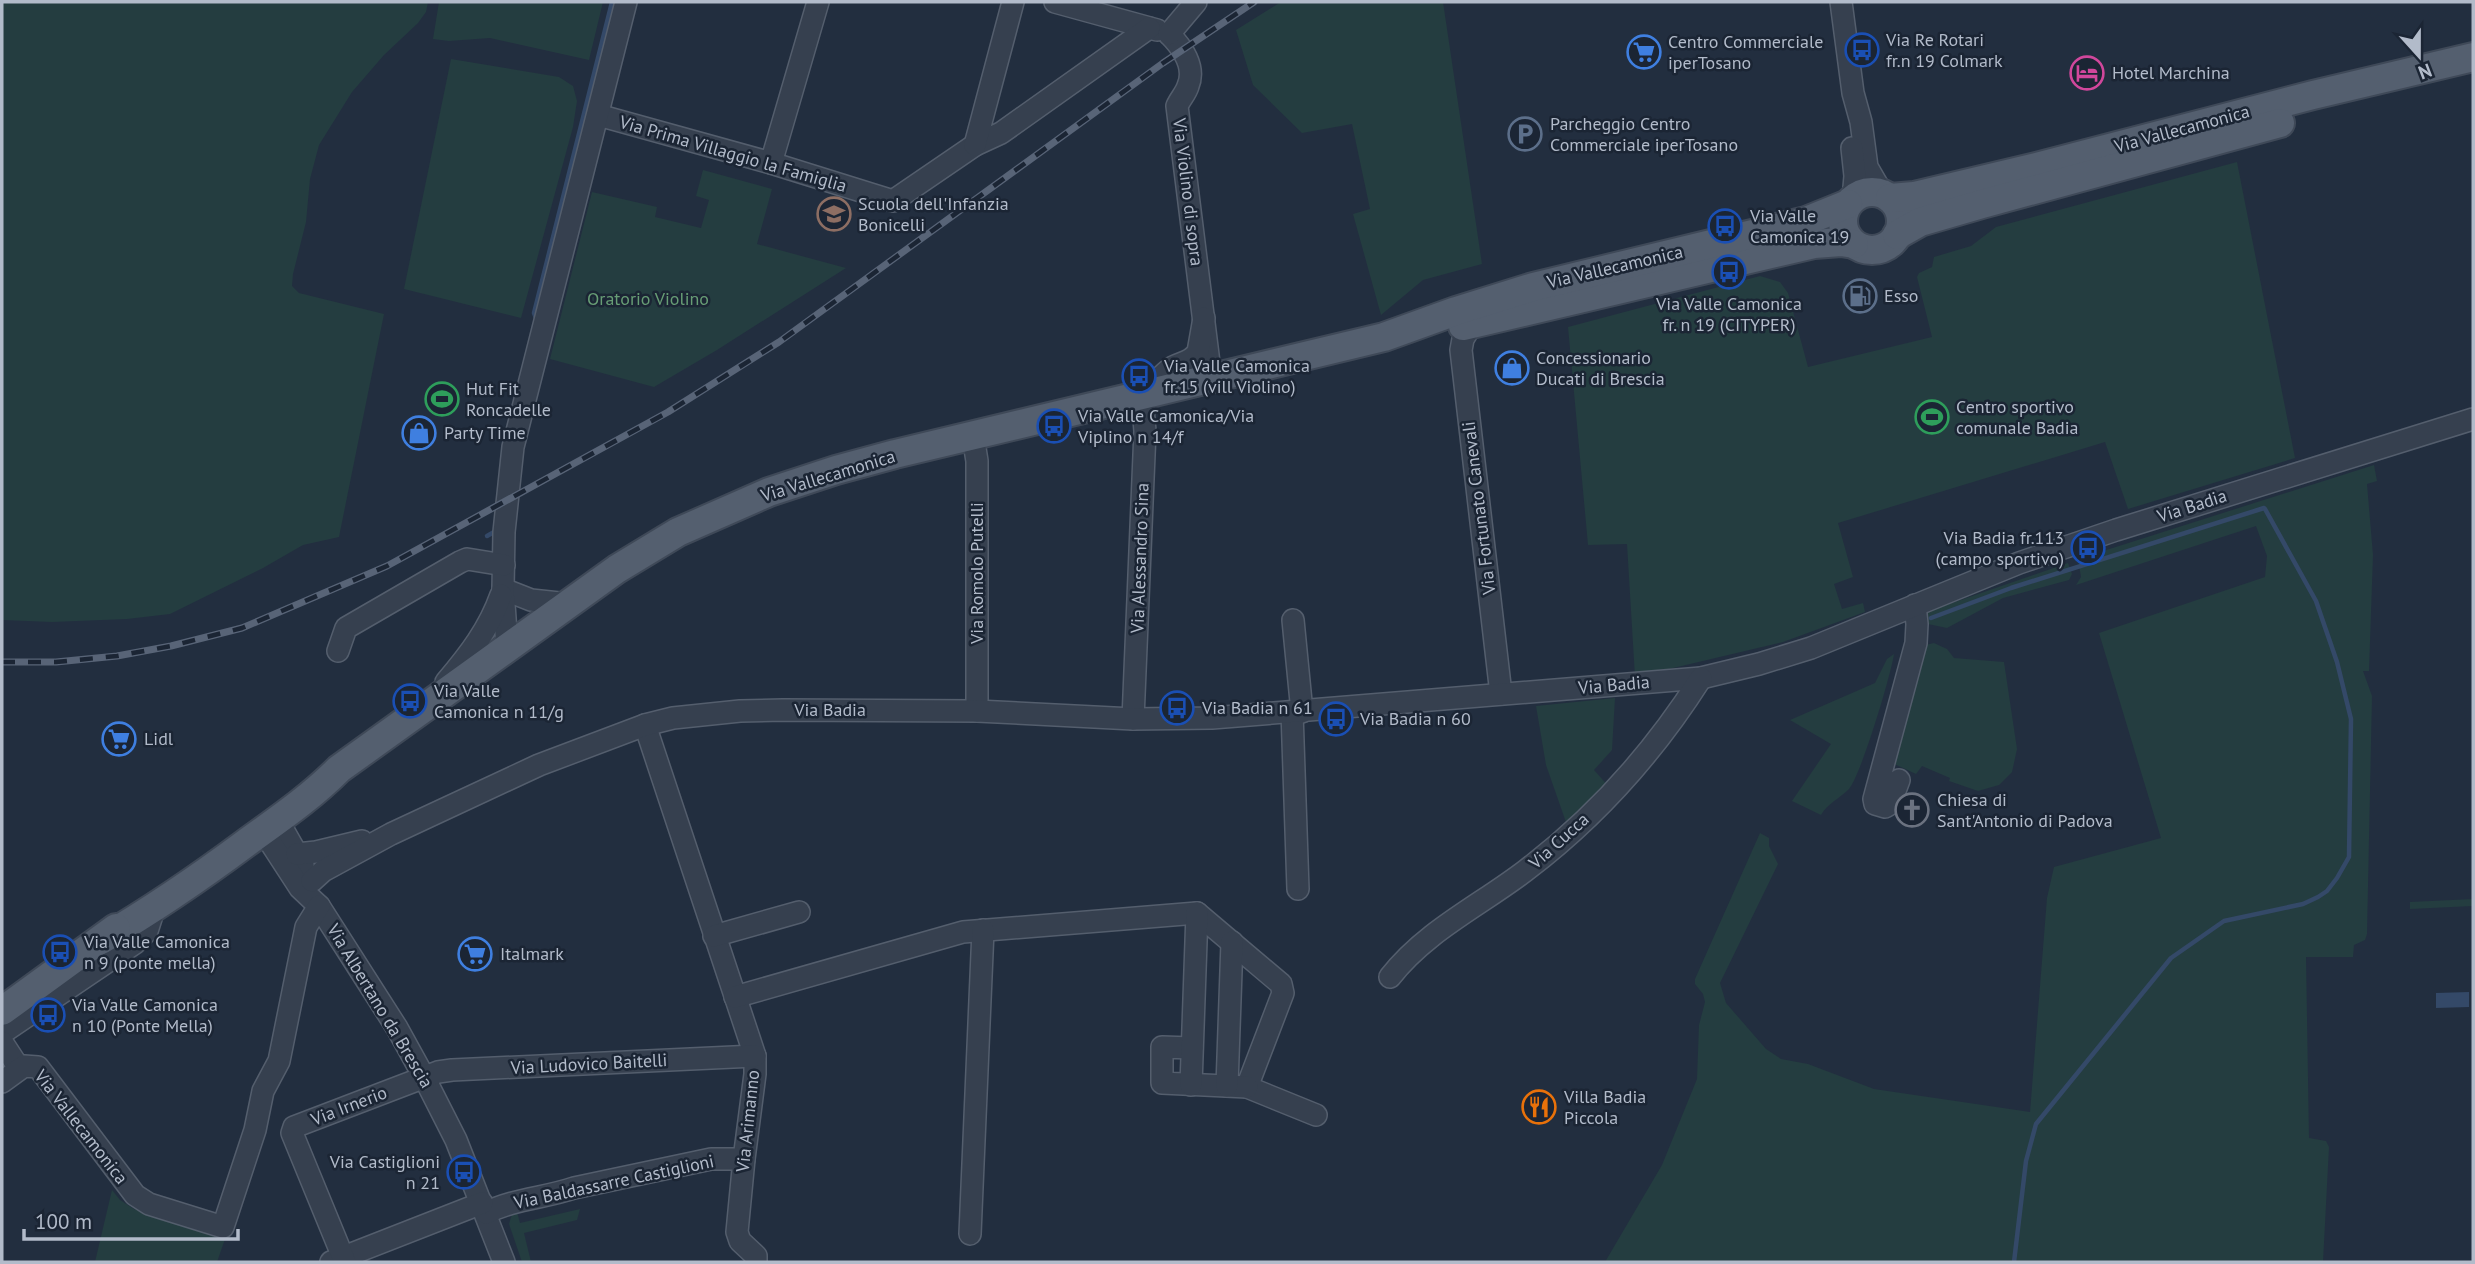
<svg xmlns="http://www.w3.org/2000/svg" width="2475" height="1264" viewBox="0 0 2475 1264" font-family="'PT Sans',sans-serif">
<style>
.green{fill:#243d40}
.water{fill:#344968}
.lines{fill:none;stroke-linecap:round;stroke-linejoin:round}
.stream{stroke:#344968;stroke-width:4.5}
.minor-casing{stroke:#545e6d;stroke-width:24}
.major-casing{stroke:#3f4958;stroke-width:32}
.minor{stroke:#36404f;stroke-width:21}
.major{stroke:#545f6f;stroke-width:28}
.rail-casing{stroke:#586477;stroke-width:7}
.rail{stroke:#1b2534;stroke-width:4.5;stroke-dasharray:13;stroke-linecap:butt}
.labels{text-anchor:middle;stroke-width:5;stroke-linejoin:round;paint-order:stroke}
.poi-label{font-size:18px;fill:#b2bbca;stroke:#1b2534;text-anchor:start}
.street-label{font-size:18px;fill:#b2bbca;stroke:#1b2534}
.park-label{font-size:18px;fill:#679d75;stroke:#1b2534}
</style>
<rect width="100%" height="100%" fill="#222e3f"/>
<!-- green -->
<g class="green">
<path d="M2 2H428L426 12 418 23 384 55 352 92 319 145 310 179 306 222 293 274 292 286 299 293 384 314 339 537 303 545 263 568 170 614 127 619 52 622 2 620Z"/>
<path d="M439 2H603L589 60 490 38 449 41 433 39Z"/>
<path d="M1281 2H1443L1482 264 1423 280 1381 315 1353 214 1370 209 1352 124 1302 133 1253 85 1236 30Z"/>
<path d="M451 59 559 77 573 86 577 101 573 127 521 318 404 289Z"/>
<path d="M2237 162 2295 458 2128 509 2105 442 1838 523 1853 577 1834 584 1842 609 1863 603 1865 612 1783 642 1635 677 1627 544 1588 545 1568 327 1760 276 1780 282 1788 293 1808 367 1932 337 1917 277 1919 273 1932 267 1934 257 1971 246 1996 227Z"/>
<path d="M703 170 772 189 757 244 846 268 717 350 654 387 550 359 592 192 657 207 655 217 701 228 709 200 696 196Z"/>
<path d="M2374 465 2377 481 2367 484 2373 555 2369 671H2363L2372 696 2367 934 2365 940 2354 945 2353 957H2306L2309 1138 2326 1141 2329 1147 2323 1262H1605L1662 1165 1697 1079 1699 1025 1705 1002 1703 994 1695 984V979L1760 833 1769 838V846L1778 864 1720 983 1726 1003 1766 1049 1781 1059 1808 1064 1874 1089 2030 1112 2047 898 2054 867 2161 838 2099 633 2265 577 2267 556 2256 526 2076 585 2081 577 2078 559Z"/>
<path d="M2068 563 2072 574 2069 580 2003 598 1947 628 1923 623 1926 612Z"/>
<path d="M1934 643 1947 649 1954 658 2004 662 2017 749 2012 772 1999 785 1978 791 1949 781 1950 778 1922 766 1916 774 1888 761 1917 647Z"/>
<path d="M1894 654C1891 675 1861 775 1849 789 1839 799 1828 803 1821 815L1792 801 1831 744 1790 720 1875 683 1887 659Z"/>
<path d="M1615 698 1612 750 1594 770 1610 788 1568 828 1546 765 1536 706Z"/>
<path d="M2473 899V906L2410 909V902Z"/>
<path d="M112 1190 120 1200 134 1209 225 1239 217 1262H95Z"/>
<path d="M580 1209 577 1220 524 1233 531 1262H522L509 1224 512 1214 517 1212 520 1223Z"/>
</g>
<!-- water -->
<path class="water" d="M2469 992V1007L2436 1008V993Z"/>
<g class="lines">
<!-- stream -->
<g class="stream">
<path d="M537 321 534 313 612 2"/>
<path d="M487 536 494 532"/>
<path d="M1931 618 2011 588 2264 508"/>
<path d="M2014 1262 2026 1161 2036 1124 2171 958 2224 921 2303 904 2318 897 2327 891 2337 878 2349 857 2351 719 2337 662 2316 601 2265 509"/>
</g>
<defs>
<g id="minor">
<path d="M1055 2 1157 30"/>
<path d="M1841 2 1853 93 1861 122 1867 167 1882 193"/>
<path d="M1169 34C1182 47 1196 67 1188 86 1186 93 1180 99 1177 106L1211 379"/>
<path d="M1169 34 1196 2"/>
<path d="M598 115 771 163 893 201 975 145 1001 133 1149 28"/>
<path d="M975 145 1013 2"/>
<path d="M1852 148 1855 176 1853 199"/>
<path d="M771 163 818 2"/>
<path d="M1472 324 1463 339 1461 350 1501 694"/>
<path d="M973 436 977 461V711"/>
<path d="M503 589 531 600 569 604"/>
<path d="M1293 620 1302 712"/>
<path d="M507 647 503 589 504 532 513 447 626 2"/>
<path d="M338 651 346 628 460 562 467 559 504 565"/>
<path d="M446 682C469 655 489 629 501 595"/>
<path d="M1292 712 1298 889"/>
<path d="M1133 719 1145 431 1142 397C1151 389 1163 372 1173 367 1183 362 1191 362 1198 352L1204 318"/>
<path d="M645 725 755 1056V1074L744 1159 737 1232 740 1241 756 1256V1262"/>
<path d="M1899 780 1890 804 1885 807 1875 804 1874 799 1916 643 1917 624 1915 605"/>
<path d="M278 821 303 865"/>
<path d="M263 831 300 888 319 906 397 1028 424 1077 456 1140 504 1262"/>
<path d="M297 854 316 852 362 841"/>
<path d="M312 881 323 871 391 834 539 765 645 725 673 718 740 711 783 710 977 711 1133 719 1212 718 1701 678 1759 664 1811 648 2019 563 2116 530 2473 419"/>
<path d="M714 936 799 912"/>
<path d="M1390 977C1426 931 1479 906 1525 871 1595 818 1654 752 1701 678"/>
<path d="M735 997 963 932 1197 913 1281 984 1283 993 1247 1087 1316 1115"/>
<path d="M2 1033 135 943 147 931 154 909"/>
<path d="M2 1042 19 1068"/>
<path d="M1192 1048 1162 1047V1083L1247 1087"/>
<path d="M2 1082 24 1066 38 1067 135 1195 149 1204 223 1227 255 1130 263 1091 279 1061 306 927 319 906"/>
<path d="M1191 1085 1197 913"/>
<path d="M1227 1086 1232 942"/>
<path d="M486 1213C513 1199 545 1198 574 1188L711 1159H744"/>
<path d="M970 1234 983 930"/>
<path d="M331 1262 482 1203"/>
<path d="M345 1262 292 1133 294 1127 438 1072 452 1070 755 1056"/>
</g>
<g id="major">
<circle cx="1872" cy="221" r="29"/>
<path d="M1890 198 1914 196 2036 167 2313 95 2473 57"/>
<path d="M1897 235 1920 222 1982 204 2280 123"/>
<path d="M1463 326 1814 244 1841 242 1854 244"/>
<path d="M101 940C152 910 199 878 246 843 279 819 310 798 339 769L617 569 678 532 769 492 836 470 895 454 1384 337 1456 311 1533 287 1806 221 1848 204"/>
<path d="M2 1011 116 928"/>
</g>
</defs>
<!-- minor casing -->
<use href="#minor" class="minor-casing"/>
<!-- major casing -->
<use href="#major" class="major-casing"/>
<!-- minor -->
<use href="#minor" class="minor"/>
<!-- major -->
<use href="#major" class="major"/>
<defs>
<path id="rail" d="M2 662H56L117 656 171 646 242 628 387 566 668 412 779 342 1163 63 1254 2"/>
</defs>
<!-- rail casing -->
<use href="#rail" class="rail-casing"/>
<!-- rail -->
<use href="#rail" class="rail"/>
</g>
<!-- icons -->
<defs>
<symbol id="bus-ring" viewBox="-11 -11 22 22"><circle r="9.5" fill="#1b2534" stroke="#1a4fb4" stroke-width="1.5"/><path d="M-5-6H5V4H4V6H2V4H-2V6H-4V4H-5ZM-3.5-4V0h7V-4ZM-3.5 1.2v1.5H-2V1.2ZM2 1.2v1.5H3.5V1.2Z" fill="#1a4fb4"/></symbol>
<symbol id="supermarket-ring" viewBox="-11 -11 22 22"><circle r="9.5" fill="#1b2534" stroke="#3f7fe0" stroke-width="1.5"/><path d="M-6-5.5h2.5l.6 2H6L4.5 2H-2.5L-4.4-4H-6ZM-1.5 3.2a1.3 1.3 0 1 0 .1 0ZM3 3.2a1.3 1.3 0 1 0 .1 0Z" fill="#3f7fe0"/></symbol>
<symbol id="hotel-ring" viewBox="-11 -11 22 22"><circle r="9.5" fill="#1b2534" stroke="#d1479c" stroke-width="1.5"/><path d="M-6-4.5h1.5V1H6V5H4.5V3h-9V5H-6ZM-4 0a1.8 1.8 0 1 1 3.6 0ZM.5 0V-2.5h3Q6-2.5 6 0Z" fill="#d1479c"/></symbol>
<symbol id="parking-ring" viewBox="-11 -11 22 22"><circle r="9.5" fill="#1b2534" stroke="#5c6f8a" stroke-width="1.5"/><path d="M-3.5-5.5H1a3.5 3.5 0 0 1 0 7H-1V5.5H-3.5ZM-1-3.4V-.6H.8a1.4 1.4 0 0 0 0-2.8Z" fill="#5c6f8a"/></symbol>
<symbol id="school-ring" viewBox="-11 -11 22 22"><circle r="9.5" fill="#1b2534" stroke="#8d6e63" stroke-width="1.5"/><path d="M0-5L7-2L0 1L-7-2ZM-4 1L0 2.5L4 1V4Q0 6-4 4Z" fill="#8d6e63"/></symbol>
<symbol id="fuel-ring" viewBox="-11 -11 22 22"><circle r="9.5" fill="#1b2534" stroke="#5c6f8a" stroke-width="1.5"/><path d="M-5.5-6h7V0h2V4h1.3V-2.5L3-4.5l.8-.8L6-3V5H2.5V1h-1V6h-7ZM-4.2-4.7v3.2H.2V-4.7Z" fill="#5c6f8a"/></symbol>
<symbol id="shop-ring" viewBox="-11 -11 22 22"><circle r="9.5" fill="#1b2534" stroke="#3f7fe0" stroke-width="1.5"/><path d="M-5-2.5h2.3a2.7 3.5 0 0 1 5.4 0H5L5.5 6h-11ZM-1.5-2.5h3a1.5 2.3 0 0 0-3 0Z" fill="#3f7fe0"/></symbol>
<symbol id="stadium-ring" viewBox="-11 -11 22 22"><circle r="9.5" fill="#1b2534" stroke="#2e9e5b" stroke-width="1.5"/><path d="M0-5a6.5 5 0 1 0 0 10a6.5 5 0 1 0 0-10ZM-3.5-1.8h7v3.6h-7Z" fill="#2e9e5b"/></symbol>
<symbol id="church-ring" viewBox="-11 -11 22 22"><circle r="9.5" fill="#1b2534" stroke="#6b7280" stroke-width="1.5"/><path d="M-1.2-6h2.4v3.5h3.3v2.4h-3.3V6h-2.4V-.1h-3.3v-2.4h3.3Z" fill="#6b7280"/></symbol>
<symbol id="restaurant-ring" viewBox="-11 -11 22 22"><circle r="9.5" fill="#1b2534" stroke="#e8710a" stroke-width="1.5"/><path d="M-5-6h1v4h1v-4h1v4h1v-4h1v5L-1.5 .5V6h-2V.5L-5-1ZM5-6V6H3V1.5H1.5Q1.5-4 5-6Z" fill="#e8710a"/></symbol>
</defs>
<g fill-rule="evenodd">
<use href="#bus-ring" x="1843" y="31" width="38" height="38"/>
<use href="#supermarket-ring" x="1625" y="33" width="38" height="38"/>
<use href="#hotel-ring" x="2068" y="54" width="38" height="38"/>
<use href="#parking-ring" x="1506" y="115" width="38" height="38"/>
<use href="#school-ring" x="815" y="195" width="38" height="38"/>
<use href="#bus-ring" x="1706" y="207" width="38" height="38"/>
<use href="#bus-ring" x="1710" y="253" width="38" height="38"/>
<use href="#fuel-ring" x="1841" y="277" width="38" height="38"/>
<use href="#shop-ring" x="1493" y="349" width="38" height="38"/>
<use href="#bus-ring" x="1120" y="357" width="38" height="38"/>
<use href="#stadium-ring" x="423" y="380" width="38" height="38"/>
<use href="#stadium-ring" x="1913" y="398" width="38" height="38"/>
<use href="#bus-ring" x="1035" y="407" width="38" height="38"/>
<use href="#shop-ring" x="400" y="414" width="38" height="38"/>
<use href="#bus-ring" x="2069" y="529" width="38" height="38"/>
<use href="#bus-ring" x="391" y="682" width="38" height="38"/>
<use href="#bus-ring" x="1158" y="689" width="38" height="38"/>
<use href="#bus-ring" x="1317" y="700" width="38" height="38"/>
<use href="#supermarket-ring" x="100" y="720" width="38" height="38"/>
<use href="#church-ring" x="1893" y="791" width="38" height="38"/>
<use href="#bus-ring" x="41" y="933" width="38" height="38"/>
<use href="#supermarket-ring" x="456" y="935" width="38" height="38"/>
<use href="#bus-ring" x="29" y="996" width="38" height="38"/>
<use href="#restaurant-ring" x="1520" y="1088" width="38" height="38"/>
<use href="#bus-ring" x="445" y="1153" width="38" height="38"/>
</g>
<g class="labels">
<!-- poi labels -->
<g class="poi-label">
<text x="1886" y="46">Via Re Rotari<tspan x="1886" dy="21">fr.n 19 Colmark</tspan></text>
<text x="1668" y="48">Centro Commerciale<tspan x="1668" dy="21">iperTosano</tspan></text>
<text x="2112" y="79">Hotel Marchina</text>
<text x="1550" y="130">Parcheggio Centro<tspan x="1550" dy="21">Commerciale iperTosano</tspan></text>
<text x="858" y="210">Scuola dell'Infanzia<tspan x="858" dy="21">Bonicelli</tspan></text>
<text x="1750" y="222">Via Valle<tspan x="1750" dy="21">Camonica 19</tspan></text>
<text x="1884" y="302">Esso</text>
<text x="1729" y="310" text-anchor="middle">Via Valle Camonica<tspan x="1729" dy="21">fr. n 19 (CITYPER)</tspan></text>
<text x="1536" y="364">Concessionario<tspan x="1536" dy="21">Ducati di Brescia</tspan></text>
<text x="1164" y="372">Via Valle Camonica<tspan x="1164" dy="21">fr.15 (vill Violino)</tspan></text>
<text x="466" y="395">Hut Fit<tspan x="466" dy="21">Roncadelle</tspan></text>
<text x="1956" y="413">Centro sportivo<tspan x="1956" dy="21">comunale Badia</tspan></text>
<text x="1078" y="422">Via Valle Camonica/Via<tspan x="1078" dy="21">Viplino n 14/f</tspan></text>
<text x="444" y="439">Party Time</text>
<text x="2064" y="544" text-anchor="end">Via Badia fr.113<tspan x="2064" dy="21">(campo sportivo)</tspan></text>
<text x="434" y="697">Via Valle<tspan x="434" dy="21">Camonica n 11/g</tspan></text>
<text x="1202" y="714">Via Badia n 61</text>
<text x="1360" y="725">Via Badia n 60</text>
<text x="144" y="745">Lidl</text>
<text x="1937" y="806">Chiesa di<tspan x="1937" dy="21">Sant'Antonio di Padova</tspan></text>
<text x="84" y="948">Via Valle Camonica<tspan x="84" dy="21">n 9 (ponte mella)</tspan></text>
<text x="500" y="960">Italmark</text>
<text x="72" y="1011">Via Valle Camonica<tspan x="72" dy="21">n 10 (Ponte Mella)</tspan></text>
<text x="1564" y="1103">Villa Badia<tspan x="1564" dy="21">Piccola</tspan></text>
<text x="440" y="1168" text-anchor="end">Via Castiglioni<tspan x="440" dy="21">n 21</tspan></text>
</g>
<!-- street labels -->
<g class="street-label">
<text transform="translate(2182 129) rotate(-15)" y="6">Via Vallecamonica</text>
<text transform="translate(733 154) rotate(16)" y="6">Via Prima Villaggio la Famiglia</text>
<text transform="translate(1188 192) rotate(83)" y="6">Via Violino di sopra</text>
<text transform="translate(1615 267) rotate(-13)" y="6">Via Vallecamonica</text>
<text transform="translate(828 476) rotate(-17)" y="6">Via Vallecamonica</text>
<text transform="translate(2192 506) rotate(-18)" y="6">Via Badia</text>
<text transform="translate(1479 508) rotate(-97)" y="6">Via Fortunato Canevali</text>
<text transform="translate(1140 558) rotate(-88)" y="6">Via Alessandro Sina</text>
<text transform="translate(977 573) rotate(-90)" y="6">Via Romolo Putelli</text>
<text transform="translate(1614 685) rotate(-5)" y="6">Via Badia</text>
<text x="830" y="716">Via Badia</text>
<text transform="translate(1559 841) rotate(-42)" y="6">Via Cucca</text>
<text transform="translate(380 1006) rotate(59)" y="6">Via Albertano da Brescia</text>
<text transform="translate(589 1064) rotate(-3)" y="6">Via Ludovico Baitelli</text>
<text transform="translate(349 1106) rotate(-21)" y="6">Via Irnerio</text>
<text transform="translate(748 1121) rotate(-84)" y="6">Via Arimanno</text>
<text transform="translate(81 1127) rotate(52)" y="6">Via Vallecamonica</text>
<text transform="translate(614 1182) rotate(-12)" y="6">Via Baldassarre Castiglioni</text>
</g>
<!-- park labels -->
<g class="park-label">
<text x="648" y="305">Oratorio Violino</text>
</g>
</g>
<!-- border -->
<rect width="2475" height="1264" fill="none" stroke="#b2bbca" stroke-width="7"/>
<!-- north arrow -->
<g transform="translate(2419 56) rotate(159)" stroke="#1b2534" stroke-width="5" paint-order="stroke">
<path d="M0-5L12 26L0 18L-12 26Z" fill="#b2bbca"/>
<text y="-10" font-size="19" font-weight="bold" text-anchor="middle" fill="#b2bbca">N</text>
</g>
<!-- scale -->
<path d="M24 1229v10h214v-10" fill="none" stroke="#b2bbca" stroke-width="3.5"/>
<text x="35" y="1229" font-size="21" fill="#b2bbca" stroke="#1b2534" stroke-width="5" paint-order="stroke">100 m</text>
</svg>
